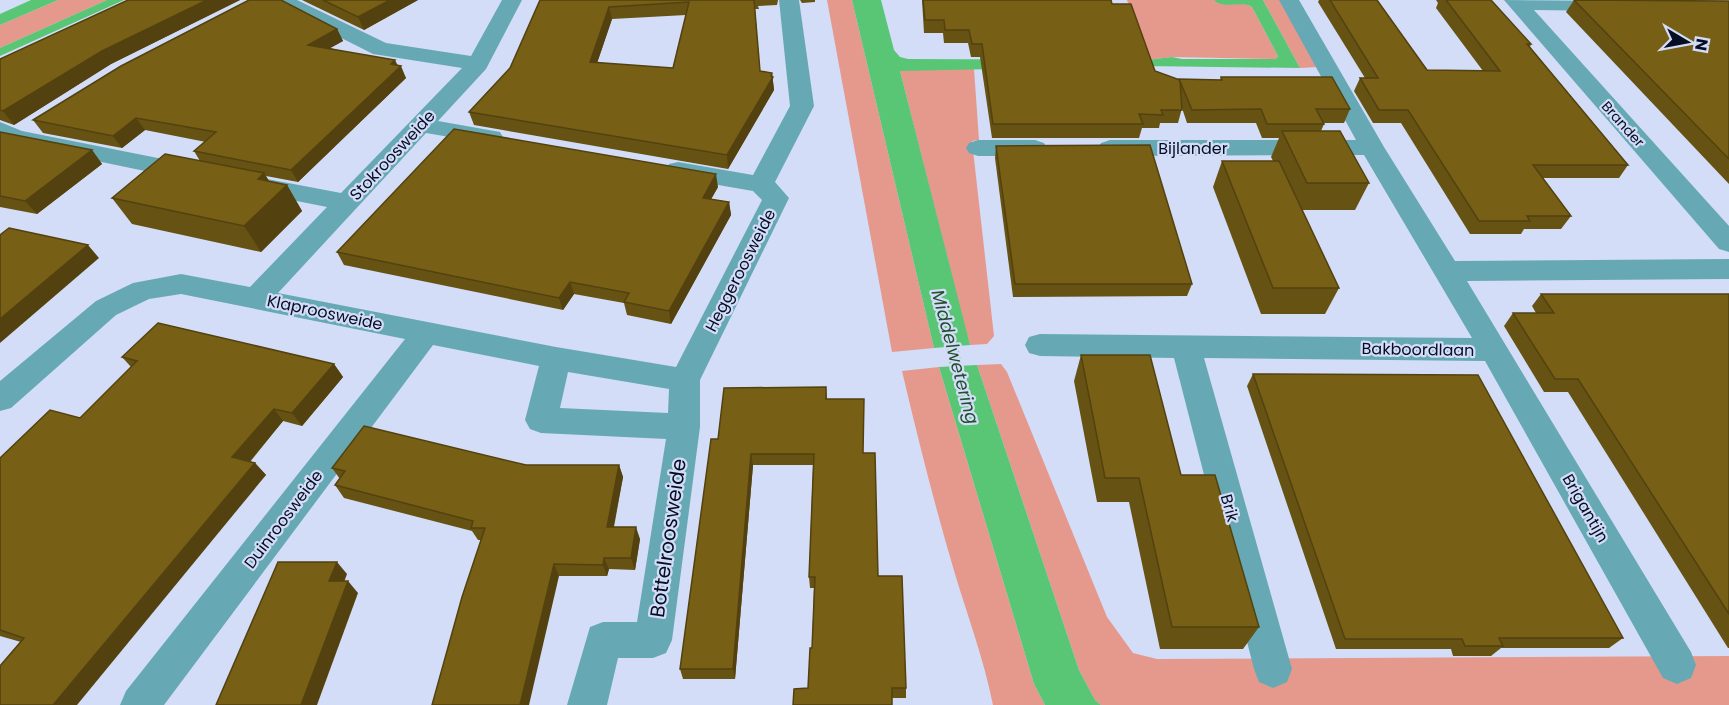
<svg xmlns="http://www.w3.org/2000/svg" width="1729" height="705" viewBox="0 0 1729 705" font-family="Poppins,sans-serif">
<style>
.green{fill:#e5998c}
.water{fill:#58c675}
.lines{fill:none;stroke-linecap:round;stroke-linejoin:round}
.stream{fill:#58c675;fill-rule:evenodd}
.minor{fill:#66a9b4;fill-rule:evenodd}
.wall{fill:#665213;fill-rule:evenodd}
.shaded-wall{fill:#53420f}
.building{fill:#775f16;stroke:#53420f;stroke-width:1.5;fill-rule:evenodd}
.labels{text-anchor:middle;stroke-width:4.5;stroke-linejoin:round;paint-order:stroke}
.far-street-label{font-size:14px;fill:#070d23;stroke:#d3ddf8}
.street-label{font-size:16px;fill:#070d23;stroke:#d3ddf8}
.water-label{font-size:18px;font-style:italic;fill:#244f2e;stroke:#d3ddf8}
.near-street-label{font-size:20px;fill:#070d23;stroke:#d3ddf8}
</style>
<rect width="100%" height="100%" fill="#d3ddf8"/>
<!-- green -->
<g class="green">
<path d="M58 0H107L0 48V25Z"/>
<path d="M827 0H852L934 348 892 352Z"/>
<path d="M1127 0H1214C1226 8 1240 0 1252 7L1278 56 1276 59 1172 57 1147 60Z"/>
<path d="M1263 0H1280L1318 67 1300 68Z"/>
<path d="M914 69H974L979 140 972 141 994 336 987 344 970 345 965 328 900 71Z"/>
<path d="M1001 364 1007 372 1107 617 1133 653 1157 659 1729 656V705H1101L1095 700 1079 670 977 365Z"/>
<path d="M939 367 1034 684 1045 705H993C984 660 968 617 955 574 935 507 918 439 902 371Z"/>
</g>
<!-- water -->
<g class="water">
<path d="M31 0H58L0 25V14Z"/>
<path d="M107 0H124L0 56V48Z"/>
<path d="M852 0H881L894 50 900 57 908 59 1147 60 1172 57 1182 59H1276L1278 56 1252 7C1240 0 1224 10 1214 0H1263L1300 68 1143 66 900 71 970 345 934 348Z"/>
<path d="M977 365 1079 670 1095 700 1101 705H1045L1034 684 939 367Z"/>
</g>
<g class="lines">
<!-- stream -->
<path class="stream" d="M948 327 954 331 966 381 964 384H956L954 381 942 331Z"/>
<!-- minor -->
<g class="minor">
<path d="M271 0H297L386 43 471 56 502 0H522L486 69 438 121 500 132 503 137 500 142 491 144 426 133 278 293 556 347 676 367 762 200 753 191 678 178 669 176 665 170 669 164 678 162 753 175 790 106 779 0H799L814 106 775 182 789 198 700 380V427L672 640 666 653 653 658H618L607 705H567L590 627 603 622H637L666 439 541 433 530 429 525 420 539 366 433 345 164 705H120L126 691 405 339 181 294 149 299 116 315 11 408 0 411V381L96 301 133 283 181 274 250 287 327 207 242 190 238 184 242 178 251 176 341 193 462 68 373 54 274 4ZM568 372 669 389 668 413 560 408Z"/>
<path d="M1279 0H1299L1384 147 1455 261 1729 259V279L1467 281 1691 652 1696 665 1691 678 1677 684 1663 678 1485 361 1204 358 1292 669 1287 682 1273 688 1259 682 1254 669 1174 358 1040 356 1029 353 1025 345 1029 337 1040 334 1472 338 1364 155 1110 156 1101 153 1098 148 1101 143 1110 140H1356Z"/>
<path d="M1504 0 1618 1 1621 5 1618 9 1611 11 1534 10 1729 226V252L1719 249Z"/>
<path d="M0 122 22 131 193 165 202 167 206 173 202 179 193 181 15 144 0 139Z"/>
<path d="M978 140H1035L1044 143 1047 148 1044 153 1035 156H978L969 153 966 148 969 143Z"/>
</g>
</g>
<!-- wall -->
<g class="wall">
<path d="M128 0H240L111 64 14 125 0 120V59Z"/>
<path d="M302 0H418L364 30Z"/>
<path d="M540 0H778L777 5 758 6 759 9H755L760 71 772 73 774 90 728 169 474 125 469 112 510 68ZM686 15 673 68 597 63 612 19Z"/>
<path d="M800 0H815V2L802 3Z"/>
<path d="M922 0H1111L1112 4 1155 71 1179 80H1220L1221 77 1350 109 1344 123H1323L1324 124 1321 131 1369 183 1355 210H1302L1339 288 1325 314H1261L1213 187 1222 161H1273L1271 157 1279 138H1262L1256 123H1187L1182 108 1178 123H1160L1159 128H1142L1139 138H992L980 57H971L968 43H944L943 33H924Z"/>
<path d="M1319 0H1377L1427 70 1483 71 1436 8 1438 3 1436 0H1491L1531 44 1530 47 1628 165 1619 178H1543L1571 216 1561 229H1524L1521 234H1470L1401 123H1373L1354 91 1360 78H1365L1318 2Z"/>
<path d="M1574 0 1729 1V184L1566 12Z"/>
<path d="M337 29 343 41 330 48 397 65 406 78 298 182 266 176 269 181 287 185 302 211 261 252 132 224 112 198 200 161 194 151 206 142 145 130 122 148 43 133 33 120Z"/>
<path d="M0 132 92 150 102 164 37 214 0 207Z"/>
<path d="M996 146 1192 284 1187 296 1013 297 995 158Z"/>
<path d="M718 187 711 199 729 202 731 215 671 324 627 315 624 303 574 294 563 310 344 265 337 252Z"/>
<path d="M1541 294H1729V648H1728L1568 392H1544L1504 326 1513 313H1536L1532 306Z"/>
<path d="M1081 355 1181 475 1259 627 1243 649H1160L1129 502H1097L1074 381Z"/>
<path d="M122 357 334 364 343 377 302 426 283 421 250 462 255 463 266 475 21 642 0 636V458L80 418 131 367Z"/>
<path d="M1253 374 1623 638 1609 648H1501L1491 656H1453L1451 649H1336L1247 386Z"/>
<path d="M826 387 827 399 863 453 878 576 906 688V698H892L808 688 812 648 814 588H810L809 577 813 465H753L735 679H683L680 669 718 439Z"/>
<path d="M526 465H619L623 477 614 527 640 539 635 570 609 569 607 576H559L481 540H478L472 531 344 498 335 485 340 479 332 468Z"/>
</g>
<!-- shaded-wall -->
<g class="shaded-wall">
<path d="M207 0H240L111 64 14 125 3 111 102 51Z"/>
<path d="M390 0H418L364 30 358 17Z"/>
<path d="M609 7 612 19 593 75 590 62Z"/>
<path d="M337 29 343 41 314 57 308 45Z"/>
<path d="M395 60 399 68 401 66 406 78 298 182 291 170Z"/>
<path d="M772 73 774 90 728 169 727 155Z"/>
<path d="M136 118 145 130 122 148 113 136Z"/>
<path d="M92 150 102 164 37 214 25 201Z"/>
<path d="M264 173 277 194 287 185 302 211 261 252 244 226 258 179Z"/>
<path d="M716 174 718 187 705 210 703 198Z"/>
<path d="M729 202 731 215 671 324 669 311Z"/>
<path d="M88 245 99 258 0 343V319Z"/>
<path d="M570 282 574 294 563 310 559 298Z"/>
<path d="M334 364 343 377 302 426 292 413Z"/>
<path d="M274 409 283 421 243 469 232 457Z"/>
<path d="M751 454 753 465 735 679 733 669Z"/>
<path d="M255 463 266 475 77 705H53Z"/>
<path d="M619 465 623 477 611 539 607 527Z"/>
<path d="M636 527 640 539 635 570 631 558Z"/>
<path d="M604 558 609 569 607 576 603 565Z"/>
<path d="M337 562 347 574 340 593 329 581Z"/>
<path d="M554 564 559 576 529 705H520Z"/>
<path d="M348 581 358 593 317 705H301Z"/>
</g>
<!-- building -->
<g class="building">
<path d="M128 0H207L102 51 3 111 0 110V59Z"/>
<path d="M249 0H281L337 29 308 45 395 60 391 64 401 66 291 170 194 151 216 132 136 118 113 136 33 120 121 66Z"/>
<path d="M323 0H390L358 17Z"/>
<path d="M540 0H754L760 71 772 73 771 76 773 77 727 155 469 112 510 68ZM689 2 673 68 590 62 609 7Z"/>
<path d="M923 0H1111L1112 4H1131L1155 71 1180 80 1182 110H1161L1163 115 1139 114 1143 124H993L982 44H972L969 30H945L944 20H925Z"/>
<path d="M1330 0H1377L1427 70 1500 71 1446 0H1491L1531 44H1527L1628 165H1533L1571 216H1527L1530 221H1479L1408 110H1379L1360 78H1378Z"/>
<path d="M1574 0 1729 1V159Z"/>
<path d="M1221 77H1332L1350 109H1316L1324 124H1267L1261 109 1192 110 1179 79 1222 80Z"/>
<path d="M454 129 716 174 703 198 729 202 669 311 624 302 629 293 570 282 559 298 337 252Z"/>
<path d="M1282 131H1340L1369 183H1307Z"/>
<path d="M0 132 92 150 25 201 0 196Z"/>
<path d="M1150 145 1192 284H1015L996 146Z"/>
<path d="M165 154 264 173 258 179 287 185 244 226 112 198Z"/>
<path d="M1222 161H1279L1339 288H1273Z"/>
<path d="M9 228 88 245 0 319V235Z"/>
<path d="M1541 294H1729V614L1578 379H1555L1513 313H1554Z"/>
<path d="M158 323 334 364 292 413 274 409 232 457 255 463 53 705H0V666L24 638 0 630V458L50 410 80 418 137 361 122 357Z"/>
<path d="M1081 355H1150L1181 475H1215L1259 627H1172L1139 478H1105Z"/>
<path d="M1253 374 1478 375 1623 638H1499L1503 646H1465L1462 639H1345Z"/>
<path d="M826 387V399H864L863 453H875L878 576H902L906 688H892V705H793L794 689 808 688 810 648H812L815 577H809L814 454H751L733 669H680L711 439H718L724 388Z"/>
<path d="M364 426 526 465H619L607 527H636L631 558H604L603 565 554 564 520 705H432L462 597 485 528H471L473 521 335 485 345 471 332 468Z"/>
<path d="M278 562H337L329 581H348L301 705H216Z"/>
</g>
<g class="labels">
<!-- far-street labels -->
<g class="far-street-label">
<text transform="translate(1623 124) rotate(48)" y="5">Brander</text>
</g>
<!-- street labels -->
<g class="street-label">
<text x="1193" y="154">Bijlander</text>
<text transform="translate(392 155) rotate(-47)" y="6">Stokroosweide</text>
<text transform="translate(740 270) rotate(-63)" y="6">Heggeroosweide</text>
<text transform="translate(325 312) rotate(12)" y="6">Klaproosweide</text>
<text transform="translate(1418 349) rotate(1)" y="6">Bakboordlaan</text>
<text transform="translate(1230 508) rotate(75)" y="6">Brik</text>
<text transform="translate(1586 508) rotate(60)" y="6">Brigantijn</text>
<text transform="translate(283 519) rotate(-53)" y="6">Duinroosweide</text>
</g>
<!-- water labels -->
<g class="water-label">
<text transform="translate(955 357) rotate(75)" y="6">Middelwetering</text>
</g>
<!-- near-street labels -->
<g class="near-street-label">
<text transform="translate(668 538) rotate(-82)" y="7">Bottelroosweide</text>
</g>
</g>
<!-- north arrow -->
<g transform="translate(1687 42) rotate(100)" stroke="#d3ddf8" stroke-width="4.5" paint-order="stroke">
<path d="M0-4.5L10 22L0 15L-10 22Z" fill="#070d23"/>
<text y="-9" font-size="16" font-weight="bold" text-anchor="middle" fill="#070d23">N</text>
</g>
</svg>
